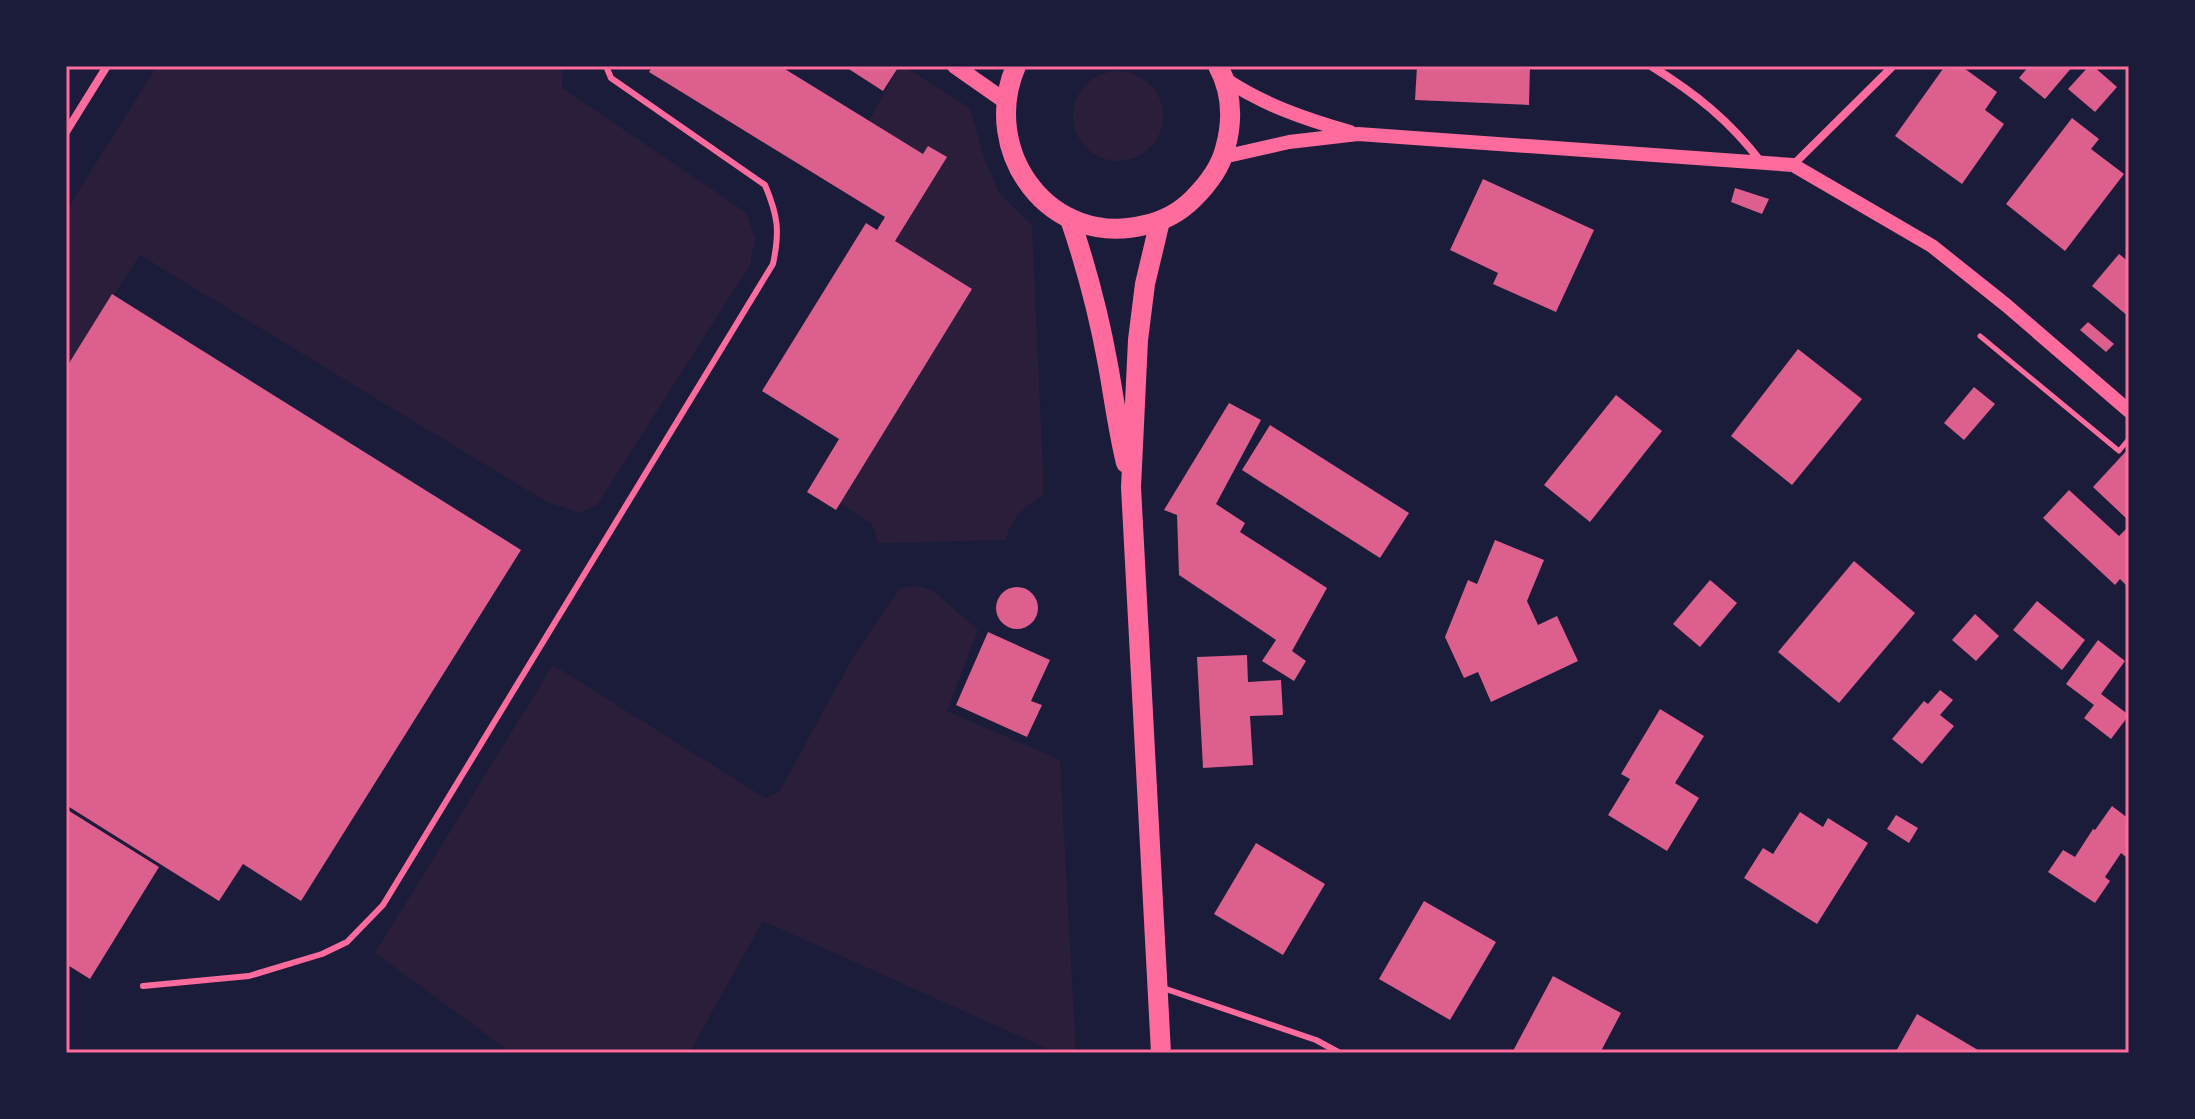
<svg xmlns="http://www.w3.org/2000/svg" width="2195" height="1119" viewBox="0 0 2195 1119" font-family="'Roboto Condensed',sans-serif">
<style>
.green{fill:#2a1e3b}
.building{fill:#dd5f8e}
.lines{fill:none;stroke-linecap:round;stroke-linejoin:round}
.path{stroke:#ff6b9d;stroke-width:5}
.service{stroke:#ff6b9d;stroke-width:6}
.minor{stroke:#ff6b9d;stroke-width:8}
.tertiary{stroke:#ff6b9d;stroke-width:14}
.secondary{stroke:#ff6b9d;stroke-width:16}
.primary{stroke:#ff6b9d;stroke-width:20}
.neatline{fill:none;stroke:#ff6b9d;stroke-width:3}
</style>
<rect width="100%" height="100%" fill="#1b1b3a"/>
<!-- green -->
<g class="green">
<path d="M157 66H563L562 88 747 213 755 239 750 265 597 505 580 513 545 501 140 255 66 368V211Z"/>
<path d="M899 66H903L970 108 985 161 1000 194 1032 225 1044 494C1025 507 1011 517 1006 540L878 543 872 524 840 503 972 289 895 241 923 154 869 121Z"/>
<circle cx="1118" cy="116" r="45"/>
<path d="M916 586 932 590 978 630 947 711 1060 760 1076 1053H1057L763 921 689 1053 509 1051 375 953 553 665 765 798 779 792 852 659 900 588Z"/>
</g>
<!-- building -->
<g class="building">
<path d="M653 66H780L923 154 928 146 947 157 895 241 972 289 836 510 807 492 839 439 762 391 866 223 877 230 885 217 649 72Z"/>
<path d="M844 66H899L883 91Z"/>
<path d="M1417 66H1530L1529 105 1415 100Z"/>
<path d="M1945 66H1961L1997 92 1985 110 2004 124 1962 184 1895 136Z"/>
<path d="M2029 66H2073L2045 99 2019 78Z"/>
<path d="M2089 66H2093L2117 87 2095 112 2068 89Z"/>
<path d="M2072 118 2099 139 2091 149 2124 174 2065 251 2006 204Z"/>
<path d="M1483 179 1594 230 1556 312 1493 284 1498 273 1450 250Z"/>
<path d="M1735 188 1769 199 1762 214 1731 202Z"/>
<path d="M2119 254 2129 262V317L2092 286Z"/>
<path d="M112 294 521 550 301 901 243 864 219 901 66 805V368Z"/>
<path d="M2088 322 2114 344 2106 352 2080 330Z"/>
<path d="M1798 349 1862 399 1792 485 1731 436Z"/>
<path d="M1974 387 1995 404 1964 440 1944 423Z"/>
<path d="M1616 395 1662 431 1590 522 1544 485Z"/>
<path d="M1229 403 1261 420 1216 504 1245 523 1240 532 1327 588 1292 651 1306 661 1294 681 1262 661 1276 640 1179 575 1177 515 1164 510Z"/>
<path d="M1270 425 1409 513 1380 558 1242 470Z"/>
<path d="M2129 448V521L2093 487Z"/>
<path d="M2069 490 2119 536 2129 526V588L2120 579 2115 585 2043 518Z"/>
<path d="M1495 540 1544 560 1527 601 1538 625 1557 616 1578 661 1491 702 1478 672 1464 678 1445 637 1468 580 1477 584Z"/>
<path d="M1854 561 1915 613 1839 703 1778 652Z"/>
<path d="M1710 580 1737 603 1700 647 1673 624Z"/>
<circle cx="1017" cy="608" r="21"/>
<path d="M2037 601 2085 640 2062 670 2013 630Z"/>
<path d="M1975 614 1999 636 1976 661 1952 640Z"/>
<path d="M988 632 1050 660 1031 701 1042 705 1027 737 956 705Z"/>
<path d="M2098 640 2125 661 2101 694 2129 715 2111 739 2084 718 2094 705 2066 684Z"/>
<path d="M1247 655 1248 682 1281 680 1283 715 1250 716 1253 765 1203 768 1197 657Z"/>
<path d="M1940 690 1953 700 1940 715 1954 726 1922 764 1892 739 1924 701 1928 704Z"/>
<path d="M1660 709 1704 736 1675 783 1699 798 1667 851 1608 815 1630 779 1621 774Z"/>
<path d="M2112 806 2129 819V853L2126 857 2121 853 2105 877 2110 881 2095 903 2048 872 2063 850 2075 857 2093 829 2095 830Z"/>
<path d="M66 809 159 867 90 979 66 964Z"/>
<path d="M1800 812 1823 827 1828 818 1868 843 1817 924 1744 878 1763 848 1773 854Z"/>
<path d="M1896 815 1918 828 1909 843 1887 829Z"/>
<path d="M1256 843 1325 884 1283 955 1214 914Z"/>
<path d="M1424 901 1496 942 1450 1020 1379 979Z"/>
<path d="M1553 976 1621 1013 1600 1053H1553L1547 1050 1545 1053H1518L1513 1051Z"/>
<path d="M1917 1014 1983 1053H1895Z"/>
</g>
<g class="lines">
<!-- path -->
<path class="path" d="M1980 336 2119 451 2128 440"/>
<!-- service -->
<g class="service">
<path d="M143 986 249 976 322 954 347 942 383 905 773 264C780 231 778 216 765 185L611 78 606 66"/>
<path d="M1163 988 1316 1040 1340 1053"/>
</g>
<!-- minor -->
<g class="minor">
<path d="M1651 66C1695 93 1730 121 1761 162"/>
<path d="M66 132 107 66"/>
<path d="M1793 165 1893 66"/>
</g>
<!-- tertiary -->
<g class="tertiary">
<path d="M1225 79C1264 105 1305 119 1350 132"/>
<path d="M1223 157 1289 142 1358 134 1793 165 1932 246 2006 305 2129 411"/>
</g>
<!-- secondary -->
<path class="secondary" d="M955 66 1005 101"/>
<!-- primary -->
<g class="primary">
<path d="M1016 66C979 152 1050 249 1145 225 1163 221 1180 212 1193 199 1207 185 1220 169 1225 149 1233 121 1232 92 1218 66"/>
<path d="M1070 219C1086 266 1099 315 1108 365 1114 398 1118 430 1126 463"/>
<path d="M1160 221 1145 284 1138 340 1131 487 1161 1053"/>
</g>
</g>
<!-- border -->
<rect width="2195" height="1119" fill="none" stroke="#1b1b3a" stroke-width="136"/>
<rect x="68" y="68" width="2059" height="983" class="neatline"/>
</svg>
